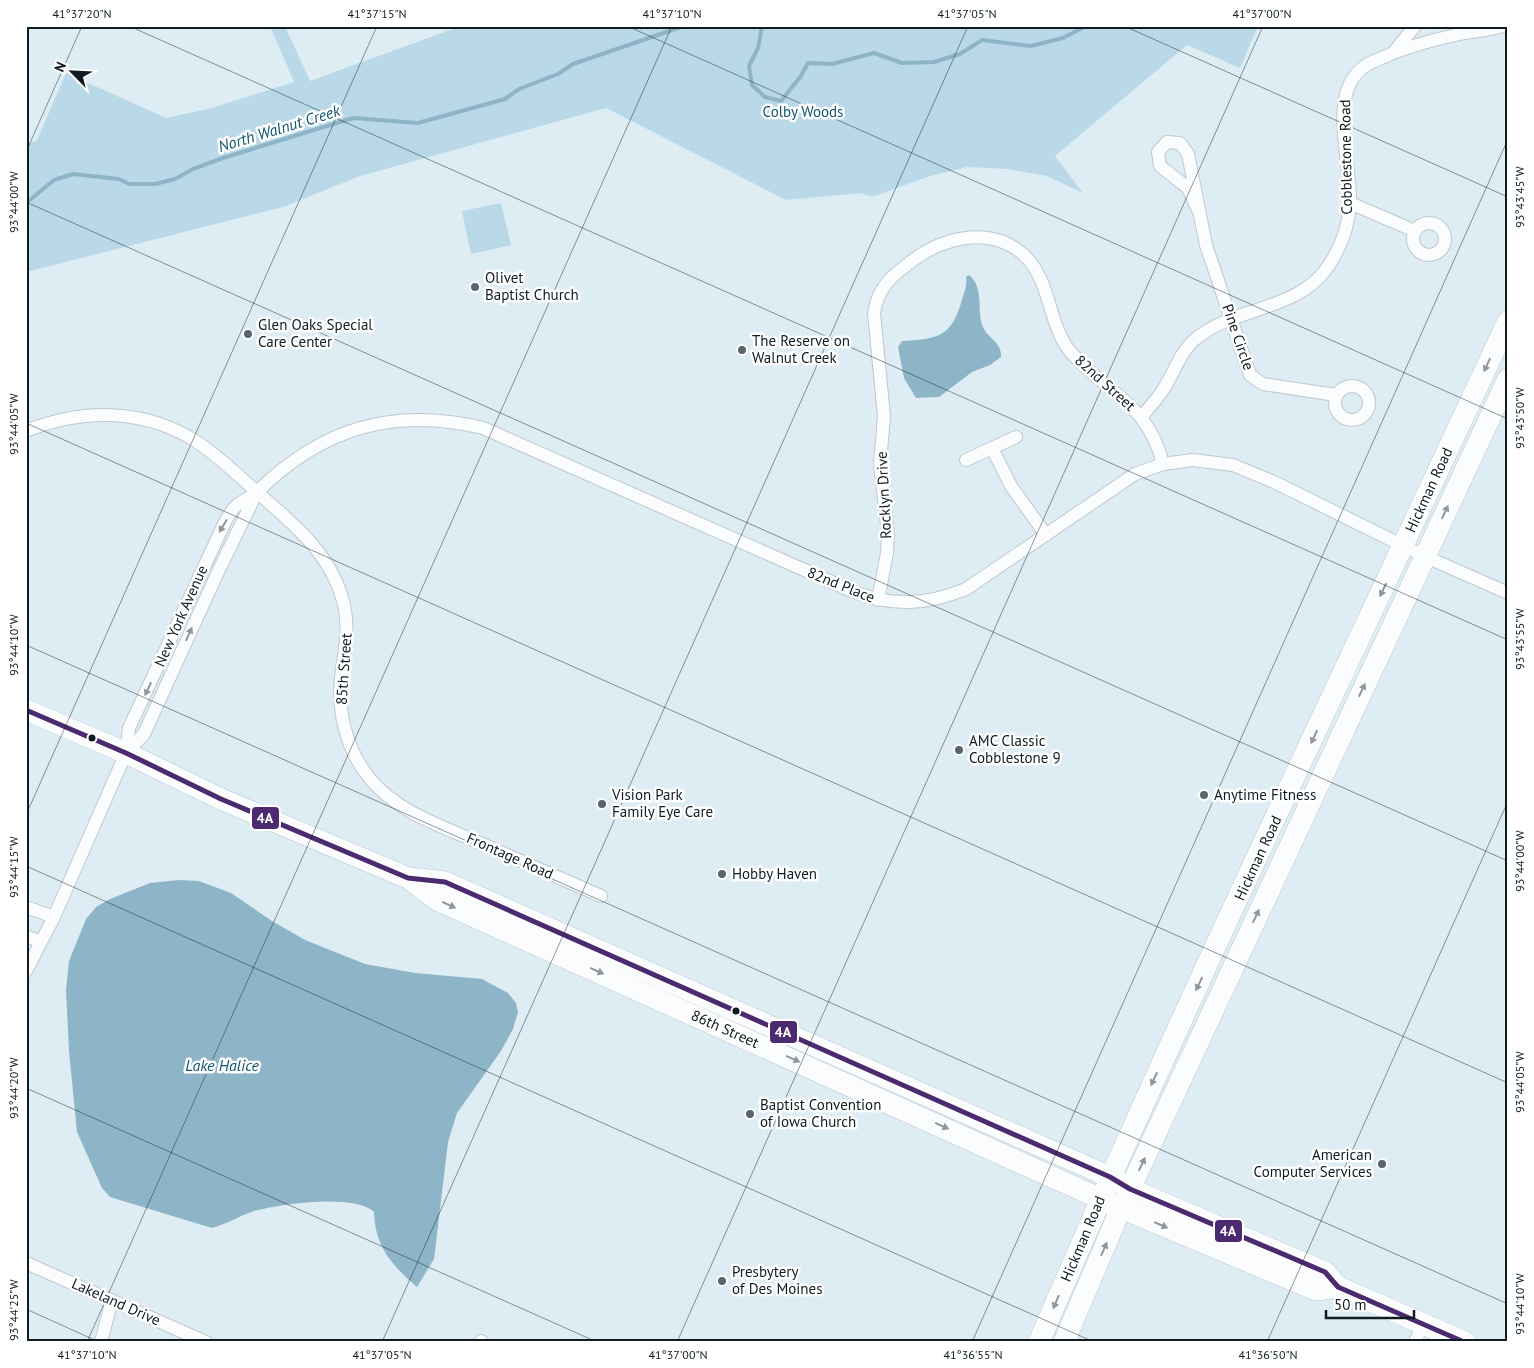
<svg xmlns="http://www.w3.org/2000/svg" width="1534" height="1368" viewBox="0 0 1534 1368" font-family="'PT Sans',sans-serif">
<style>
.green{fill:#b9d9e9}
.water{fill:#8eb5c7}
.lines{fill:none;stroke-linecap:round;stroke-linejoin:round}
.stream{stroke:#8eb5c7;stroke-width:4}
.minor-casing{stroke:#bec9cf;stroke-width:14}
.primary-casing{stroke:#bec9cf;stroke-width:22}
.minor{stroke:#fafcfd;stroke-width:12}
.primary{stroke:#fafcfd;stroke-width:21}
.bus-1-casing{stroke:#fff;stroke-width:9}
.bus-1{stroke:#4c2a6f;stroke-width:5}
.oneway{fill:#91979a}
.ticks{fill:none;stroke:#101c21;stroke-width:1;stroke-opacity:0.45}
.poi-dot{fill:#58656a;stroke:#fff;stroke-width:2}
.bus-dot{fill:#101c21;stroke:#fff;stroke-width:2}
.labels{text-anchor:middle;stroke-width:5;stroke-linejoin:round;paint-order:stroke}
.park-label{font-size:15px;fill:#10546d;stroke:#fff}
.street-label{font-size:15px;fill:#101c21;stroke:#fff}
.poi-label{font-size:15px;fill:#101c21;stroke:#fff;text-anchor:start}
.water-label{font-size:16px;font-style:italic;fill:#13566f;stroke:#fff}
.line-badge{stroke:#fff;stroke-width:2}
.badge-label{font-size:14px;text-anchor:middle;font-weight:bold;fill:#fff}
.neatline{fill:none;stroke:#101c21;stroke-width:2}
.ticks-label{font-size:12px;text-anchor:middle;fill:#101c21}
</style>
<rect width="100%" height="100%" fill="#deecf3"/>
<!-- green -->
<g class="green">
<path d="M270 26H285L310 81 461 26H1258L1240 68 1187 45 1055 156 1083 193 1047 176 1008 169 967 167 930 176 872 197 861 193 786 200 606 108 360 176 283 207 26 272V145L37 140 66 73 166 118 208 109 294 82Z"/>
<path d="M501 203 511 245 471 254 462 211Z"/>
</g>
<!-- water -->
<g class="water">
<path d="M969 275C985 288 976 311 983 327 988 339 1002 342 1001 357L990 365 972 372 939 397 916 398 904 378 898 347 902 341C935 339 951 338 961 303 963 295 968 285 966 277Z"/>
<path d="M179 880 199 881 231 893 272 921 305 940 365 964 415 973 482 979 508 993 516 1003 518 1012 513 1029 501 1051 457 1113 448 1142 434 1259 417 1287C392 1265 375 1247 374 1212 354 1193 280 1204 254 1211 239 1216 227 1224 212 1228L110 1197 102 1188 77 1132 69 1051 66 990 69 961 86 919 96 907 110 899 150 883Z"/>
</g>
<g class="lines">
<!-- stream -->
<g class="stream">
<path d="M762 26 758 48 749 66 752 85 765 97 781 101 801 76 808 63 832 64 874 53 902 63 934 62 960 54 982 40 1031 46 1063 38 1086 26"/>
<path d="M26 203 54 180 73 174 119 179 129 184H155L175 179 193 169 223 158 353 118 418 123 505 99 519 89 558 74 573 64 684 26"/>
</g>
<defs>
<g id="minor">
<path d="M1393 53 1415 26"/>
<path d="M1350 203 1415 231"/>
<path d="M1199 212 1188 188 1160 166 1158 152 1167 142 1180 143 1188 154 1206 245 1250 375 1263 384 1336 395"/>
<circle cx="1429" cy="239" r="16"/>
<circle cx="1352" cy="403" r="17"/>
<path d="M1142 416C1149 408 1157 399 1163 390 1175 372 1180 350 1198 337 1236 307 1298 310 1327 268 1341 248 1349 226 1350 202 1352 159 1323 85 1372 62 1398 50 1427 41 1455 35 1471 31 1487 31 1503 26"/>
<path d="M26 431C84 408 147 408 200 444 223 460 244 481 265 499 299 529 331 556 343 601 349 624 346 646 342 669 336 708 345 749 371 780 399 813 442 826 480 843 520 861 560 878 601 896"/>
<path d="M992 448 1011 486 1046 535"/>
<path d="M966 460 1016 437"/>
<path d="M878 600 887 553 888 534 880 464 884 416 874 313C878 284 897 272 919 256 961 228 1018 228 1041 280 1050 300 1055 333 1069 350 1105 393 1148 402 1163 464"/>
<path d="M126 753 144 734 217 574 257 492"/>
<path d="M26 907 54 917"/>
<path d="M26 936 41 942"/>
<path d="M26 971 54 917 126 753 129 728 224 524C227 518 231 510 237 505 244 500 253 496 259 490 324 427 395 407 483 428L852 591C891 607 927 605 966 589L1135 474 1163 464 1193 460 1233 465 1274 482 1424 556 1508 593"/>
<path d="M26 1263 206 1342"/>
<path d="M101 1342 112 1300"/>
<path d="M481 1342V1341"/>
<path d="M1415 1342 1423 1324"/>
</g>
<g id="primary">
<path d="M26 710 126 753 221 799 408 878 437 900 1121 1208 1316 1290 1338 1287"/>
<path d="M409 878 445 882 1110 1177 1130 1189 1325 1272 1338 1287 1465 1342"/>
<path d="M1039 1342C1186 998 1350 661 1508 321"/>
<path d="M1064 1342 1121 1208 1508 379"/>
</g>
</defs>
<!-- minor casing -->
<use href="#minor" class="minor-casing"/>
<!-- primary casing -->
<use href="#primary" class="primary-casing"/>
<!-- minor -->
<use href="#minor" class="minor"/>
<!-- primary -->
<use href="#primary" class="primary"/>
<defs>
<path id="bus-1" d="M26 710 126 753 221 799 408 878 445 882 1110 1177 1130 1189 1325 1272 1338 1287 1464 1342"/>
</defs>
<!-- bus-1 casing -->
<use href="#bus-1" class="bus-1-casing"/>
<!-- bus-1 -->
<use href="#bus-1" class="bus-1"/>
</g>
<!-- one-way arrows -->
<defs><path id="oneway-solid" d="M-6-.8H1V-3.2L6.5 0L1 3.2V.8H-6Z" transform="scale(1.25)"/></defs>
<g class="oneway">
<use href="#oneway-solid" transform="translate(1487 365) rotate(115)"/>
<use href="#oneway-solid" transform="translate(1445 512) rotate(-65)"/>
<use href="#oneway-solid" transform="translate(223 526) rotate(121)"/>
<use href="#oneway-solid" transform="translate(1383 590) rotate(115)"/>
<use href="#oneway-solid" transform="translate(189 634) rotate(-66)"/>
<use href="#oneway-solid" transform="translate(148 689) rotate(115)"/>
<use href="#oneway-solid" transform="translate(1362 690) rotate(-65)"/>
<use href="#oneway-solid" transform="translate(1314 737) rotate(115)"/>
<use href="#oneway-solid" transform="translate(449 905) rotate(24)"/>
<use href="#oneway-solid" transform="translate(1256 916) rotate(-65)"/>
<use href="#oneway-solid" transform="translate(597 971) rotate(24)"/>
<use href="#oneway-solid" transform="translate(1199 984) rotate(116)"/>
<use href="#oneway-solid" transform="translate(793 1059) rotate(24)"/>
<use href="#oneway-solid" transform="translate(1154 1079) rotate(115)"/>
<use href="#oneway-solid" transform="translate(942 1126) rotate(24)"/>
<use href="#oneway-solid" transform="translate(1142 1164) rotate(-65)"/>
<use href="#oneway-solid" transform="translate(1161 1225) rotate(23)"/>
<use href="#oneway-solid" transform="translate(1104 1249) rotate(-67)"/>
<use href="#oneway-solid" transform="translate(1056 1302) rotate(113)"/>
</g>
<!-- ticks -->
<path class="ticks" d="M129 26 1508 640M627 26 1508 419M1124 26 1508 197M26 152 82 26M26 202 1508 861M26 423 1508 1083M26 645 1508 1304M26 815 377 26M26 866 1094 1342M26 1088 597 1342M26 1309 99 1342M87 1342 672 26M382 1342 968 26M677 1342 1263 26M972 1342 1508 139M1267 1342 1508 801"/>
<!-- markers -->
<g class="poi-dot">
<circle cx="475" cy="287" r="5"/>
<circle cx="248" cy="334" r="5"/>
<circle cx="742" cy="350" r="5"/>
<circle cx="959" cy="750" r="5"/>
<circle cx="1204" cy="795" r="5"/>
<circle cx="602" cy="804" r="5"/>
<circle cx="722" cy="874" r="5"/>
<circle cx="750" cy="1114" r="5"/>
<circle cx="1382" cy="1164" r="5"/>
<circle cx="722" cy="1281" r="5"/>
</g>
<g class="bus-dot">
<circle cx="92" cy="738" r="4.5"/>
<circle cx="736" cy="1011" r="4.5"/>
</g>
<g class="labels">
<!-- park labels -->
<g class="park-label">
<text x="803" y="117">Colby Woods</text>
</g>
<!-- street labels -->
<g class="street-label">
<text transform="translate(1346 157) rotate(-91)" y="5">Cobblestone Road</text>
<text transform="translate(1238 337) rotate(71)" y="5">Pine Circle</text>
<text transform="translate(1105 383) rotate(42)" y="5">82nd Street</text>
<text transform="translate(1429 490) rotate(-65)" y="5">Hickman Road</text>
<text transform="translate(884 495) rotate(-93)" y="5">Rocklyn Drive</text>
<text transform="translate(841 585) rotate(22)" y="5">82nd Place</text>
<text transform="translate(181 616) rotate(-66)" y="5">New York Avenue</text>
<text transform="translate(344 669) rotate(-86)" y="5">85th Street</text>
<text transform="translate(510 856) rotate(24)" y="5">Frontage Road</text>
<text transform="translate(1258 858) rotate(-65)" y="5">Hickman Road</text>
<text transform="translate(725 1029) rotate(24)" y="5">86th Street</text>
<text transform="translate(1083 1239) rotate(-67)" y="5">Hickman Road</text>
<text transform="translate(116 1302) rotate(24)" y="5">Lakeland Drive</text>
</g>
<!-- poi labels -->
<g class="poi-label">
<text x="485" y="283">Olivet<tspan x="485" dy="17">Baptist Church</tspan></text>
<text x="258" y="330">Glen Oaks Special<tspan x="258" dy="17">Care Center</tspan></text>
<text x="752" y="346">The Reserve on<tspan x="752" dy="17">Walnut Creek</tspan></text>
<text x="969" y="746">AMC Classic<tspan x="969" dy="17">Cobblestone 9</tspan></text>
<text x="612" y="800">Vision Park<tspan x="612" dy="17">Family Eye Care</tspan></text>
<text x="1214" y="800">Anytime Fitness</text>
<text x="732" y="879">Hobby Haven</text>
<text x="760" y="1110">Baptist Convention<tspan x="760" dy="17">of Iowa Church</tspan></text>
<text x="1372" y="1160" text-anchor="end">American<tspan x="1372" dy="17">Computer Services</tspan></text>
<text x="732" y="1277">Presbytery<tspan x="732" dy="17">of Des Moines</tspan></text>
</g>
<!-- water labels -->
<g class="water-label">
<text transform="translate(279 128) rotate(-17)" y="6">North Walnut Creek</text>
<text x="222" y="1071">Lake Halice</text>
</g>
</g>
<g class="line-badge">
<rect x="251" y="806" width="29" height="24" rx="5" fill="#4c2a6f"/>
<rect x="769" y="1020" width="29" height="24" rx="5" fill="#4c2a6f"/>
<rect x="1214" y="1219" width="29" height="24" rx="5" fill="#4c2a6f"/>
</g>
<g class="badge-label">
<text x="265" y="823">4A</text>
<text x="783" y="1037">4A</text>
<text x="1228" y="1236">4A</text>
</g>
<!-- border -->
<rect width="1534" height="1368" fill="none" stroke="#ffffff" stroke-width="55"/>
<!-- north arrow -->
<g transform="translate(72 72) rotate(294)" stroke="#ffffff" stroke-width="4" paint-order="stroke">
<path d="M0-4L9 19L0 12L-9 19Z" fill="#101c21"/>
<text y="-8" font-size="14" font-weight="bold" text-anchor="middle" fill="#101c21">N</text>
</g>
<!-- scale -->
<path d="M1326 1310v8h88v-8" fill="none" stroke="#101c21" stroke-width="2.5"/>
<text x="1334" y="1310" font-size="15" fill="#101c21" stroke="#ffffff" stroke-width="4" paint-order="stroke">50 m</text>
<rect x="28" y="28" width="1478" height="1312" class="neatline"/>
<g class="ticks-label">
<text x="82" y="18">41°37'20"N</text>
<text x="377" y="18">41°37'15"N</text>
<text x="672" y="18">41°37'10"N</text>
<text x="967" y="18">41°37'05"N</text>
<text x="1262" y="18">41°37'00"N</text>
<text transform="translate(1520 197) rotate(-90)" y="4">93°43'45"W</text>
<text transform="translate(14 202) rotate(-90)" y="4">93°44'00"W</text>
<text transform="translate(1520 418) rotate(-90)" y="4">93°43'50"W</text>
<text transform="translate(14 424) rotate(-90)" y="4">93°44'05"W</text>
<text transform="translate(1520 639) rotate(-90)" y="4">93°43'55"W</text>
<text transform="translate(14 645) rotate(-90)" y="4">93°44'10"W</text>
<text transform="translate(1520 861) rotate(-90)" y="4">93°44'00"W</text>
<text transform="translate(14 867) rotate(-90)" y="4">93°44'15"W</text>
<text transform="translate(1520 1082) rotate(-90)" y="4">93°44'05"W</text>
<text transform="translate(14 1088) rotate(-90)" y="4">93°44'20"W</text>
<text transform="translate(1520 1304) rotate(-90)" y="4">93°44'10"W</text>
<text transform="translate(14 1310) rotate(-90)" y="4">93°44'25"W</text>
<text x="87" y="1359">41°37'10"N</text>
<text x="382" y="1359">41°37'05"N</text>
<text x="678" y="1359">41°37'00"N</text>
<text x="973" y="1359">41°36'55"N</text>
<text x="1268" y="1359">41°36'50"N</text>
</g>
</svg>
